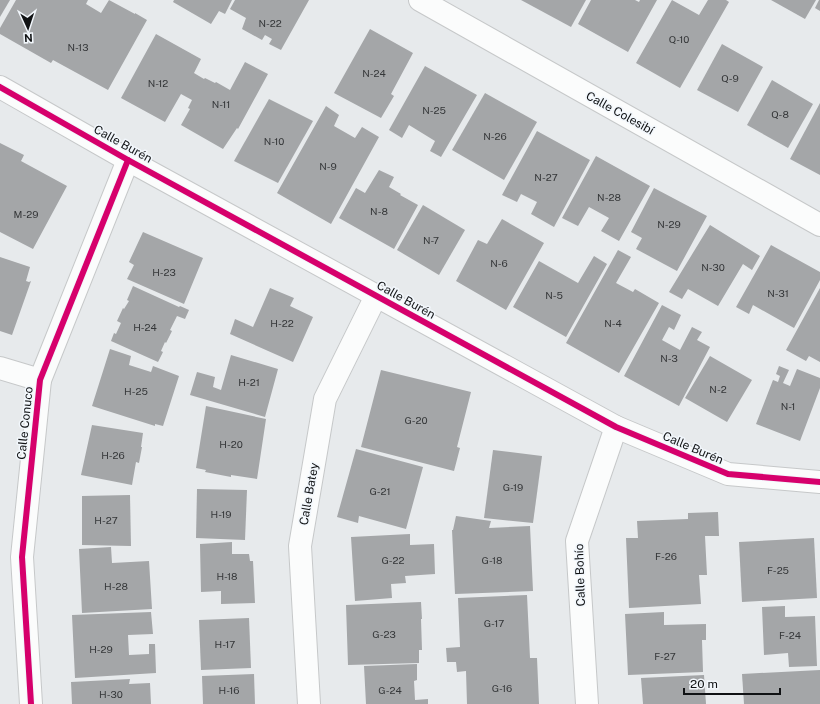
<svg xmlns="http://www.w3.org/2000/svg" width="820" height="704" viewBox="0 0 820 704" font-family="'Public Sans',sans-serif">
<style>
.building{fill:#a4a6a8}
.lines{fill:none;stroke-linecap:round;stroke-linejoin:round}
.street-casing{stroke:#c6c8c9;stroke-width:24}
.street{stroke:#fbfcfc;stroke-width:22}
.cycleway-casing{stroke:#f2f7fc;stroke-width:8}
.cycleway{stroke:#d6006c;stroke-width:6}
.labels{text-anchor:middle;stroke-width:3;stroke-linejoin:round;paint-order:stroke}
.number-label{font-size:10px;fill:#353739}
.street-label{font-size:12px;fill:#101214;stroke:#f2f7fc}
</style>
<rect width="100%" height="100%" fill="#e7eaec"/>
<!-- building -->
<g class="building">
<path d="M0 0H10L0 17Z"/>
<path d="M16 0H88L86 4 101 13 109 0 135 14V13L147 20 108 90 53 60 51 63 0 34V28Z"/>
<path d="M174 0H232L225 14 219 11 211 24 173 2Z"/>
<path d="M235 0H309L281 50 269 44 272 39 265 35 262 40 242 29 246 18 230 9Z"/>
<path d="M521 0H586L571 27Z"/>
<path d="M591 0H635L639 2 640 0H657L628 52 578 24Z"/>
<path d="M672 0 699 15 708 0H726L729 2 680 88 636 63Z"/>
<path d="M771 0H816L805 19Z"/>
<path d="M819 0H820V11L815 8Z"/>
<path d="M370 29 413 53 391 94 394 96 381 118 334 93Z"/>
<path d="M156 34 201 59 194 73 204 79 205 78 215 83 216 82 230 90 245 62 268 74 238 129 237 128 223 149 181 125 190 109 188 108 192 100 181 94 165 122 121 98Z"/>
<path d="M722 44 763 67 738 112 697 90Z"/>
<path d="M425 66 477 95 441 157 430 151 435 141 409 125 402 138 389 130Z"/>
<path d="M772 80 813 104 788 148 747 125Z"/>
<path d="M485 93 537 122 504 180 452 150Z"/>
<path d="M269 99 313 121 278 183 234 161Z"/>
<path d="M820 103V175L790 159Z"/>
<path d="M326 106 339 115 334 126 355 138 362 127 379 137 331 224 277 193Z"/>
<path d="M537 131 590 160 554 227 531 214 537 202 521 194 517 202 502 195Z"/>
<path d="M0 143 24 155 21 161 67 186 33 249 0 232Z"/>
<path d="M596 156 650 186 619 241 601 231 609 218 589 207 578 226 562 218Z"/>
<path d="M379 170 394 177 389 187 401 194 400 195 418 205 394 249 339 218 356 188 365 193Z"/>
<path d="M654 188 707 216 677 271 636 249 642 238 631 232Z"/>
<path d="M423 205 465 230 439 275 397 250Z"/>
<path d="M502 219 544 243 506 310 456 281 478 240 487 244Z"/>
<path d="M710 225 760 256 752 270 743 264 718 306 688 289 682 299 669 292Z"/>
<path d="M143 232 203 258 184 304 127 279 134 265 129 262Z"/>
<path d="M771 245 820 272V280L794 328 753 305 749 314 736 307Z"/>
<path d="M618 250 631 257 616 283 633 292 635 289 659 303 619 373 566 343Z"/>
<path d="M594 256 607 264 566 337 513 307 539 261 578 283Z"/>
<path d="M0 257 30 267 26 281 29 282 31 281 12 335 0 331Z"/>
<path d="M133 286 179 307 180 306 189 310 185 319 177 316 170 330 172 331 166 343 165 342 161 351 163 352 158 362 111 341 114 333 116 334 121 323 117 321 123 308 124 309 129 301 127 300Z"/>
<path d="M270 288 294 298 290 306 313 317 293 362 230 334 235 319 253 327Z"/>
<path d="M820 288V362L809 356 806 361 786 350Z"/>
<path d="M662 305 681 315 674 330 669 327 662 340 680 350 692 327 702 332 697 340 710 347 679 406 624 376Z"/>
<path d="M110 349 131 356 129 365 151 372 153 366 179 376 163 426 155 424V426L92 406Z"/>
<path d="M231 355 278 369 265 417 190 395 197 372 215 377 213 387 221 390Z"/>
<path d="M710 356 752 380 727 422 685 398Z"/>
<path d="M779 366 789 370 783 383 790 386 797 369 820 378V388L800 441 756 424 773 380 778 382 780 376 776 374Z"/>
<path d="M381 370 471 392 457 447 460 448 454 471 361 447Z"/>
<path d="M206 406 266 419 257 479 231 475V477L205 472 206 470 196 468Z"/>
<path d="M92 425 143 433 141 447H142L139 463 136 462 132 485 81 475Z"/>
<path d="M356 449 423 467 406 529 359 516 358 523 337 517Z"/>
<path d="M493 450 542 456 533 523 484 518Z"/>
<path d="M197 489 247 490 245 540 196 538Z"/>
<path d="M130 495 131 546 82 545V496Z"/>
<path d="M718 512 719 536H705L707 575H699L701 604 629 608 626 538H638L637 521 688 519V513Z"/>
<path d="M456 516 491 521 489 528 530 526 533 591 455 594 452 530H453Z"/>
<path d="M410 534V545L434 544 435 574 405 576 406 583 391 584 392 598 355 601 351 537Z"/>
<path d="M814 538 817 598 742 602 739 542Z"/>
<path d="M232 542V554H249L250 561H253L255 603 221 604V591L201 592 200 544Z"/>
<path d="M111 547 112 563 149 561 152 609 82 613 79 549Z"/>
<path d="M527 595 530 658H537L539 704H467L466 671 457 672 456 662H447L446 648 460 647 458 598Z"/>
<path d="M421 602 422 619H421L422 650H419V663L348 665 346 605Z"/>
<path d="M785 606V617L815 616 817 666 789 667 788 653 764 655 762 607Z"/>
<path d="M151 612 153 634 128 635 129 655 149 654V644H155L156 673 75 678 72 615Z"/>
<path d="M664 612V625L706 624V640H702L703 672 628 675 625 614Z"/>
<path d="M249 618 251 668 201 670 199 620Z"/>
<path d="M417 664V680L414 681 415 700 428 699V704H366L364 666Z"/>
<path d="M820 670V704H744L742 674Z"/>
<path d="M254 674 255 704H203L202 676Z"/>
<path d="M704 675 706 704H643L641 678Z"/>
<path d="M130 679 129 684 150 683 151 704H72L71 682Z"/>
</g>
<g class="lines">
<defs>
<g id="street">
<path d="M420 0 820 225"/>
<path d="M0 87 128 160 616 427 728 474 820 482"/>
<path d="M0 368 40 380"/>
<path d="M31 704 22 557 40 380 128 160"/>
<path d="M309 704 300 546 325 399 376 296"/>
<path d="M587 704 577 541 616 427"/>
</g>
</defs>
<!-- street casing -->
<use href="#street" class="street-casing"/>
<!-- street -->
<use href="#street" class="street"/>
<defs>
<g id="cycleway">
<path d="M0 87 128 160 616 427 728 474 820 482"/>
<path d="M31 704 22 557 40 380 128 160"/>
</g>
</defs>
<!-- cycleway casing -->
<use href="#cycleway" class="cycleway-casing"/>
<!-- cycleway -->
<use href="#cycleway" class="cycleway"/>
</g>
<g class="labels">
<!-- number labels -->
<g class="number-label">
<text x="270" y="27">N-22</text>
<text x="679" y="43">Q-10</text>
<text x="78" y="51">N-13</text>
<text x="374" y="77">N-24</text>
<text x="730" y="82">Q-9</text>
<text x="158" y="87">N-12</text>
<text x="221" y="108">N-11</text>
<text x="434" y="114">N-25</text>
<text x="780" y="118">Q-8</text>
<text x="495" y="140">N-26</text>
<text x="274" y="145">N-10</text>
<text x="328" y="170">N-9</text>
<text x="546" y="181">N-27</text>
<text x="609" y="201">N-28</text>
<text x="379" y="215">N-8</text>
<text x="26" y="218">M-29</text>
<text x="669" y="228">N-29</text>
<text x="431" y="244">N-7</text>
<text x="499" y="267">N-6</text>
<text x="713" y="271">N-30</text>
<text x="164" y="276">H-23</text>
<text x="778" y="297">N-31</text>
<text x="554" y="299">N-5</text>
<text x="282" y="327">H-22</text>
<text x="613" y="327">N-4</text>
<text x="145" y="331">H-24</text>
<text x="669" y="362">N-3</text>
<text x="249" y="386">H-21</text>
<text x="718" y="393">N-2</text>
<text x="136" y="395">H-25</text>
<text x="788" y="410">N-1</text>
<text x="416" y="424">G-20</text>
<text x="231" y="448">H-20</text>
<text x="113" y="459">H-26</text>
<text x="513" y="491">G-19</text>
<text x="380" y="495">G-21</text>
<text x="221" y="518">H-19</text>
<text x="106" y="524">H-27</text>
<text x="666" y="560">F-26</text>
<text x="393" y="564">G-22</text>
<text x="492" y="564">G-18</text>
<text x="778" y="574">F-25</text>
<text x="227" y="580">H-18</text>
<text x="116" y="590">H-28</text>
<text x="494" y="627">G-17</text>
<text x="384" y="638">G-23</text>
<text x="790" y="639">F-24</text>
<text x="225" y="648">H-17</text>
<text x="101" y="653">H-29</text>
<text x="665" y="660">F-27</text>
<text x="502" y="692">G-16</text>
<text x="229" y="694">H-16</text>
<text x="390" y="694">G-24</text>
<text x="111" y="698">H-30</text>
</g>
<!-- street labels -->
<g class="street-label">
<text transform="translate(620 113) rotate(29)" y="4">Calle Colesibí</text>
<text transform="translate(123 144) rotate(29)" y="4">Calle Burén</text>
<text transform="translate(406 300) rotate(29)" y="4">Calle Burén</text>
<text transform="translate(25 423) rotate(-84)" y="4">Calle Conuco</text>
<text transform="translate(693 448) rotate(23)" y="4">Calle Burén</text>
<text transform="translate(309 494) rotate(-80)" y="4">Calle Batey</text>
<text transform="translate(580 575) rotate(-92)" y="4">Calle Bohío</text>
</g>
</g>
<!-- north arrow -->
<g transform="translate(28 28) rotate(177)" stroke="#f2f7fc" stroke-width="3" paint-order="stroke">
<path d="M0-3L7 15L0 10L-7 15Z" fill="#101214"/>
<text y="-6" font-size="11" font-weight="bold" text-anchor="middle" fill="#101214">N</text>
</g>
<!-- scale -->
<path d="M684 688v6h96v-6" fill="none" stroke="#101214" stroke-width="2"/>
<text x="690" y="688" font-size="12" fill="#101214" stroke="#f2f7fc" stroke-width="3" paint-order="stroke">20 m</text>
</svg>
